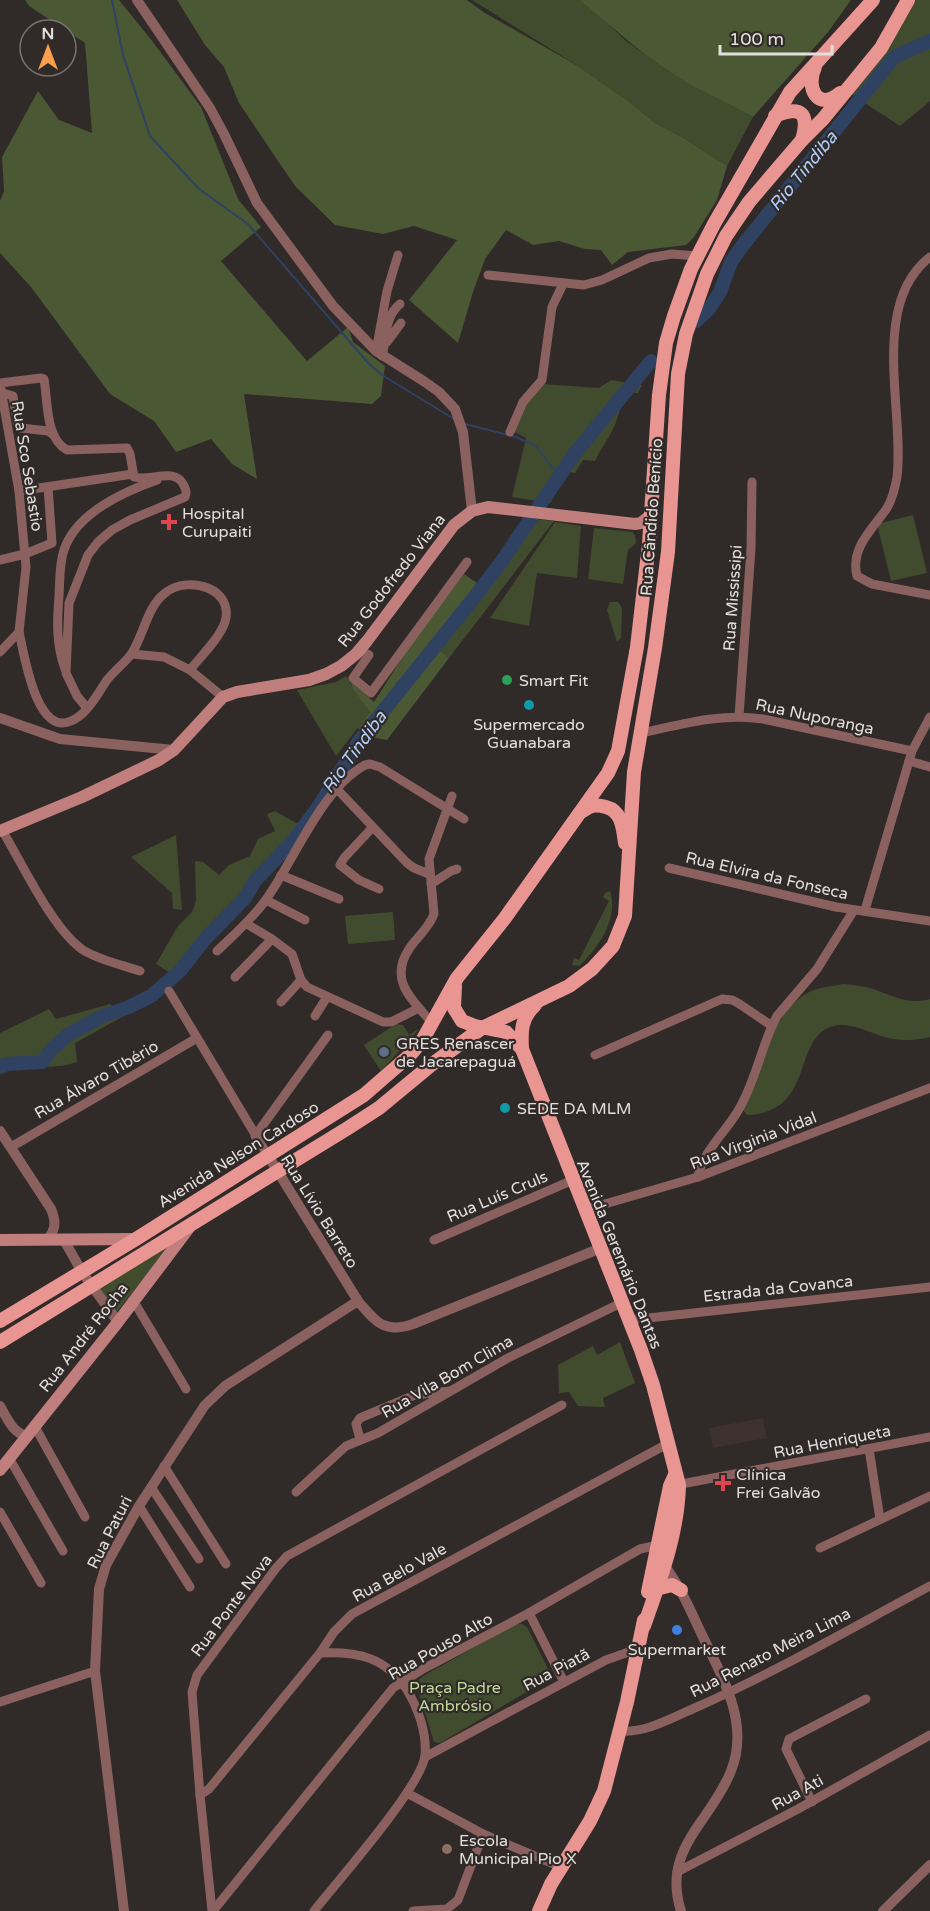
<svg xmlns="http://www.w3.org/2000/svg" width="930" height="1911" viewBox="0 0 930 1911" font-family="'Varela Round',sans-serif">
<style>
.built{fill:#3d322d}
.green{fill:#414c2f}
.forest{fill:#4a5833}
.lines{fill:none;stroke-linecap:round;stroke-linejoin:round}
.stream{stroke:#2f4262;stroke-width:2}
.river{stroke:#2f4262;stroke-width:14}
.minor{stroke:#8b6160;stroke-width:9}
.tertiary{stroke:#8b6160;stroke-width:10}
.secondary{stroke:#c07f7c;stroke-width:12}
.primary{stroke:#e99592;stroke-width:14}
.health-dot{fill:#e0444e;stroke:#302a28;stroke-width:2}
.leisure-dot{fill:#2e9e5b;stroke:#302a28;stroke-width:2}
.culture-dot{fill:#0f9aa8;stroke:#302a28;stroke-width:2}
.service-dot{fill:#5c6f8a;stroke:#302a28;stroke-width:2}
.shop-dot{fill:#3f7fe0;stroke:#302a28;stroke-width:2}
.education-dot{fill:#8d6e63;stroke:#302a28;stroke-width:2}
.labels{text-anchor:middle;stroke-width:4.5;stroke-linejoin:round;paint-order:stroke}
.street-label{font-size:16px;fill:#e3dfdd;stroke:#302a28}
.poi-label{font-size:16px;fill:#e3dfdd;stroke:#302a28;text-anchor:start}
.park-label{font-size:16px;fill:#c0d998;stroke:#302a28}
.water-label{font-size:18px;font-style:italic;fill:#b0cdfb;stroke:#302a28}
</style>
<rect width="100%" height="100%" fill="#302a28"/>
<!-- built -->
<path class="built" d="M763 1418 767 1438 713 1448 709 1428Z"/>
<!-- green -->
<g class="green">
<path d="M472 0H579L600 16 625 40 668 71 753 117 727 166 682 137 655 123 631 103 578 66Z"/>
<path d="M909 0H930V101L900 126 848 92Z"/>
<path d="M611 380 642 385 638 393 630 392C618 407 621 411 614 427 609 438 601 448 595 461L583 460 575 473 559 470 551 503 512 497 526 438 511 430 524 404 542 384 599 388Z"/>
<path d="M913 515 927 573 891 581 877 524Z"/>
<path d="M535 519 554 521 449 658 439 650Z"/>
<path d="M555 522 581 526 577 578 537 573 529 626 490 618Z"/>
<path d="M594 528 632 532 635 535 636 543 628 550 623 584 588 579Z"/>
<path d="M610 602H618L622 608 621 638 617 642 607 610Z"/>
<path d="M346 676 370 712 336 756 297 690 336 682Z"/>
<path d="M275 811 298 824 226 916 202 938 181 967 172 974 156 964 178 926 192 912 196 901 195 861 203 862 219 875 229 865 250 856 258 839 275 831 267 814Z"/>
<path d="M176 835 182 910 173 909 172 893 131 857Z"/>
<path d="M610 891C619 919 598 948 579 966L572 965 574 958 579 960 609 901 603 897 605 893Z"/>
<path d="M393 912 395 940 348 944 345 916Z"/>
<path d="M843 984C854 985 865 986 876 990 895 997 909 1005 930 999V1037C918 1040 906 1041 893 1039 874 1036 850 1019 830 1027 792 1042 815 1112 747 1115L743 1110C758 1071 771 1011 811 991 821 987 833 986 843 984Z"/>
<path d="M110 1004 124 1016 75 1043 77 1062C70 1064 64 1066 57 1066 41 1069 13 1062 0 1074V1033L49 1009 56 1019Z"/>
<path d="M396 1024 403 1025 409 1035 420 1028 381 1071 364 1045Z"/>
<path d="M171 1244 116 1313 97 1287Z"/>
<path d="M620 1342 635 1383 603 1398 605 1407 578 1406 569 1392 559 1393 558 1365 593 1346 597 1355Z"/>
<path d="M516 1624H522L527 1627 552 1677 440 1743 434 1742 417 1687 418 1681 423 1676Z"/>
</g>
<!-- forest -->
<g class="forest">
<path d="M25 0H119L153 42 201 107 238 199 261 227 221 261 307 361 348 327 353 342 385 366 381 396 372 404 244 394 257 479 232 464 211 439 176 452 154 421 110 394 31 287 0 253V201L4 191 2 157 38 91 59 120 92 133 85 43 29 6Z"/>
<path d="M177 0H467L485 13 578 66 631 103 655 123 682 137 727 166 717 200 694 237 686 245 628 252 612 265 601 250 585 249 559 241 533 245 506 230 485 259 473 292 458 343 409 300 457 240 414 226 383 234 335 225 296 187 280 164 239 103 224 67 205 45Z"/>
<path d="M579 0H851L828 32 753 117C725 101 693 88 667 70 635 49 609 23 579 0Z"/>
<path d="M464 574 484 588 439 650 449 658 387 740 370 737 358 728 370 712 353 689 351 682 374 702 418 633Z"/>
</g>
<g class="lines">
<!-- stream -->
<g class="stream">
<path d="M112 0 123 55 150 136 199 189 248 224 369 364 382 375 454 419"/>
<path d="M465 424 516 437 536 446 559 476"/>
</g>
<!-- river -->
<g class="river">
<path d="M696 321 709 309 720 292 731 262 743 245 894 57 930 41"/>
<path d="M0 1067 7 1064 42 1062 52 1049 69 1034 103 1016 129 1007 151 996 180 971 205 939 245 898 255 881 293 841 319 806 359 741 473 599 502 561 575 453 651 361"/>
</g>
<!-- minor -->
<g class="minor">
<path d="M930 257C869 304 905 412 897 477 895 488 893 498 887 508 872 530 850 548 857 576L872 584 930 595"/>
<path d="M488 275 584 285 602 280 649 258 672 254 697 256"/>
<path d="M387 342 401 323"/>
<path d="M376 351 387 291 398 255"/>
<path d="M382 356C387 338 384 317 400 304"/>
<path d="M0 383 41 378 44 379C48 401 45 438 67 450L127 448 130 454 134 477C149 482 174 467 183 484 186 489 187 492 185 497L130 520 112 530 98 542 88 555 69 603 66 673 77 696 87 708"/>
<path d="M0 384 19 491 26 567 19 632 0 652"/>
<path d="M0 392 13 396 18 426 21 428 48 431 52 434"/>
<path d="M510 432 523 402 542 380 552 307 563 284"/>
<path d="M19 491 133 474"/>
<path d="M0 560 25 554 52 543 48 487"/>
<path d="M19 632C24 653 36 737 71 721 87 715 98 693 107 680 115 670 125 663 132 653 144 634 147 607 165 593 189 574 235 589 225 622 219 639 201 656 190 670L223 697"/>
<path d="M360 650 369 655 353 678 371 693 467 562"/>
<path d="M132 654 164 657 190 670"/>
<path d="M65 669C56 645 57 621 59 596 60 582 59 564 64 550 76 513 123 492 157 480"/>
<path d="M739 716 751 549 752 482"/>
<path d="M641 733C684 724 719 713 763 719L912 751"/>
<path d="M909 761 930 767"/>
<path d="M336 788 407 863 414 868 429 874"/>
<path d="M372 828 344 858 340 865 359 880 379 889"/>
<path d="M2 830C22 863 53 930 83 950 99 960 122 965 140 971"/>
<path d="M669 868 836 907 930 921"/>
<path d="M281 875 339 899"/>
<path d="M431 884 451 871 457 869"/>
<path d="M266 900 305 920"/>
<path d="M865 910 912 751 930 717"/>
<path d="M247 924 272 939 292 954 301 980 307 987 383 1022H391L419 1008"/>
<path d="M217 951C234 935 251 920 265 901 294 861 321 789 365 765L370 764 380 767 464 819"/>
<path d="M235 977 272 939"/>
<path d="M169 991 267 1154"/>
<path d="M281 1002 301 980"/>
<path d="M315 1016 327 997"/>
<path d="M432 1023C413 1000 388 981 409 949 417 937 429 928 434 914L429 859 452 796"/>
<path d="M595 1055 722 999 732 1000 738 1003 772 1026"/>
<path d="M255 1136 328 1035"/>
<path d="M11 1147 197 1038"/>
<path d="M698 1177C702 1152 727 1131 739 1109 754 1084 760 1053 772 1026L777 1016 817 969 854 910"/>
<path d="M584 1210 698 1177 930 1088"/>
<path d="M434 1240 573 1180"/>
<path d="M133 1300 186 1389"/>
<path d="M630 1320 930 1287"/>
<path d="M34 1425 85 1517"/>
<path d="M360 1439 356 1424 360 1418 415 1395 450 1391"/>
<path d="M869 1449 880 1519"/>
<path d="M9 1458 63 1551"/>
<path d="M164 1466 226 1564"/>
<path d="M676 1485 930 1437"/>
<path d="M151 1487 199 1559"/>
<path d="M296 1492 346 1446 378 1433 508 1358 623 1302"/>
<path d="M139 1506 190 1587"/>
<path d="M0 1512 41 1583"/>
<path d="M820 1548 930 1496"/>
<path d="M529 1613 564 1682"/>
<path d="M0 1702 95 1671"/>
<path d="M619 1731C647 1733 671 1718 697 1707 776 1672 853 1627 930 1586"/>
<path d="M425 1757 606 1660 640 1648"/>
<path d="M407 1793 483 1834 561 1867"/>
<path d="M200 1795 209 1789 320 1653 334 1632 352 1614 669 1443"/>
<path d="M812 1802 786 1749 789 1739 866 1699"/>
<path d="M677 1872 798 1809 930 1735"/>
<path d="M212 1911 200 1795 192 1692 197 1675 276 1568 287 1556 562 1405"/>
<path d="M213 1911 393 1688 423 1669 529 1613 640 1549 658 1545"/>
<path d="M314 1911C336 1883 423 1785 425 1755 427 1733 418 1708 407 1690 386 1657 357 1651 320 1653"/>
<path d="M413 1911 447 1909 458 1900 483 1834"/>
</g>
<!-- tertiary -->
<g class="tertiary">
<path d="M137 0 210 108 224 134 257 203 333 306 376 351 425 382 439 392 455 409 463 432 472 511"/>
<path d="M0 718 60 739 174 750"/>
<path d="M0 1131 51 1209C56 1221 56 1229 48 1239"/>
<path d="M267 1154 358 1301C376 1322 384 1334 413 1324L601 1248"/>
<path d="M64 1240 82 1272 118 1322"/>
<path d="M0 1406C7 1418 12 1432 26 1436"/>
<path d="M664 1565C681 1587 691 1612 703 1637 723 1678 750 1724 731 1771 711 1822 661 1849 681 1911"/>
<path d="M124 1911 95 1671 99 1589 106 1565 139 1506 205 1405 225 1386 358 1301"/>
<path d="M883 1911 930 1865"/>
</g>
<!-- secondary -->
<g class="secondary">
<path d="M0 831 82 797 159 760 174 750 223 697 237 692 309 680 326 674 341 666 356 654 367 641 454 525 472 511 488 507 635 524 641 523 651 515"/>
<path d="M0 1240 136 1239"/>
<path d="M0 1470 118 1322 189 1228"/>
</g>
<!-- primary -->
<g class="primary">
<path d="M815 67C805 88 818 112 840 93"/>
<path d="M775 116C801 105 810 113 802 140"/>
<path d="M583 811C591 805 596 804 606 807 622 811 623 829 625 843"/>
<path d="M455 986 454 1008 462 1021 475 1026 506 1032 522 1049 641 1350 653 1385 679 1485C678 1534 660 1580 644 1626"/>
<path d="M522 1049C521 1031 521 1018 535 1005"/>
<path d="M0 1321 136 1239 364 1095 410 1055 422 1041 457 978 505 918 608 773 618 751 637 647 649 544 659 395 666 343 674 316 691 269 714 224 790 92 873 0"/>
<path d="M0 1342 348 1128 379 1108 431 1065 482 1028 569 986 592 969 613 946 625 916 634 772 655 648 668 552 678 374 686 334 707 274 726 236 749 202 802 140 823 119 881 48 908 0"/>
<path d="M656 1589 672 1585 681 1590"/>
<path d="M648 1592 670 1486 675 1475"/>
<path d="M539 1911 551 1884 590 1821 604 1791 627 1702 644 1620"/>
</g>
</g>
<!-- markers -->
<g class="health-dot">
<path d="M166 513h6v6h6v6h-6v6h-6v-6h-6v-6h6z"/>
<path d="M720 1474h6v6h6v6h-6v6h-6v-6h-6v-6h6z"/>
</g>
<circle class="leisure-dot" cx="507" cy="680" r="6"/>
<g class="culture-dot">
<circle cx="529" cy="705" r="6"/>
<circle cx="505" cy="1108" r="6"/>
</g>
<circle class="service-dot" cx="384" cy="1052" r="6"/>
<circle class="shop-dot" cx="677" cy="1630" r="6"/>
<circle class="education-dot" cx="447" cy="1849" r="6"/>
<g class="labels">
<!-- street labels -->
<g class="street-label">
<text transform="translate(28 466) rotate(81)" y="6">Rua Sco Sebastio</text>
<text transform="translate(651 517) rotate(-86)" y="6">Rua Cândido Benício</text>
<text transform="translate(391 580) rotate(-52)" y="6">Rua Godofredo Viana</text>
<text transform="translate(732 598) rotate(-86)" y="6">Rua Mississipi</text>
<text transform="translate(815 716) rotate(12)" y="6">Rua Nuporanga</text>
<text transform="translate(767 875) rotate(13)" y="6">Rua Elvira da Fonseca</text>
<text transform="translate(96 1079) rotate(-30)" y="6">Rua Álvaro Tibério</text>
<text transform="translate(753 1140) rotate(-21)" y="6">Rua Virginia Vidal</text>
<text transform="translate(238 1154) rotate(-32)" y="6">Avenida Nelson Cardoso</text>
<text transform="translate(497 1196) rotate(-23)" y="6">Rua Luís Cruls</text>
<text transform="translate(320 1211) rotate(58)" y="6">Rua Lívio Barreto</text>
<text transform="translate(620 1254) rotate(68)" y="6">Avenida Geremário Dantas</text>
<text transform="translate(778 1288) rotate(-6)" y="6">Estrada da Covanca</text>
<text transform="translate(83 1337) rotate(-52)" y="6">Rua André Rocha</text>
<text transform="translate(447 1376) rotate(-30)" y="6">Rua Vila Bom Clima</text>
<text transform="translate(832 1441) rotate(-11)" y="6">Rua Henriqueta</text>
<text transform="translate(109 1532) rotate(-63)" y="6">Rua Paturi</text>
<text transform="translate(399 1572) rotate(-29)" y="6">Rua Belo Vale</text>
<text transform="translate(231 1605) rotate(-53)" y="6">Rua Ponte Nova</text>
<text transform="translate(440 1646) rotate(-30)" y="6">Rua Pouso Alto</text>
<text transform="translate(770 1652) rotate(-27)" y="6">Rua Renato Meira Lima</text>
<text transform="translate(556 1669) rotate(-28)" y="6">Rua Piatã</text>
<text transform="translate(797 1792) rotate(-29)" y="6">Rua Ati</text>
</g>
<!-- poi labels -->
<g class="poi-label">
<text x="182" y="519">Hospital<tspan x="182" dy="18">Curupaiti</tspan></text>
<text x="519" y="686">Smart Fit</text>
<text x="529" y="730" text-anchor="middle">Supermercado<tspan x="529" dy="18">Guanabara</tspan></text>
<text x="396" y="1049">GRES Renascer<tspan x="396" dy="18">de Jacarepaguá</tspan></text>
<text x="517" y="1114">SEDE DA MLM</text>
<text x="736" y="1480">Clínica<tspan x="736" dy="18">Frei Galvão</tspan></text>
<text x="677" y="1655" text-anchor="middle">Supermarket</text>
<text x="459" y="1846">Escola<tspan x="459" dy="18">Municipal Pio X</tspan></text>
</g>
<!-- park labels -->
<g class="park-label">
<text x="455" y="1693">Praça Padre<tspan x="455" dy="18">Ambrósio</tspan></text>
</g>
<!-- water labels -->
<g class="water-label">
<text transform="translate(803 171) rotate(-51)" y="6">Rio Tindiba</text>
<text transform="translate(354 752) rotate(-54)" y="6">Rio Tindiba</text>
</g>
</g>
<!-- north arrow -->
<g transform="translate(48 48)"><circle r="28" fill="#302a28" stroke="#787270" stroke-width="1.5"/>
<path d="M0-4.5L10 22L0 15L-10 22Z" fill="#f99f4d"/>
<text y="-9" font-size="16" font-weight="bold" text-anchor="middle" fill="#e3dfdd">N</text>
</g>
<!-- scale -->
<path d="M720 45v9h112v-9" fill="none" stroke="#e3dfdd" stroke-width="3"/>
<text x="729" y="45" font-size="18" fill="#e3dfdd" stroke="#302a28" stroke-width="4.5" paint-order="stroke">100 m</text>
</svg>
